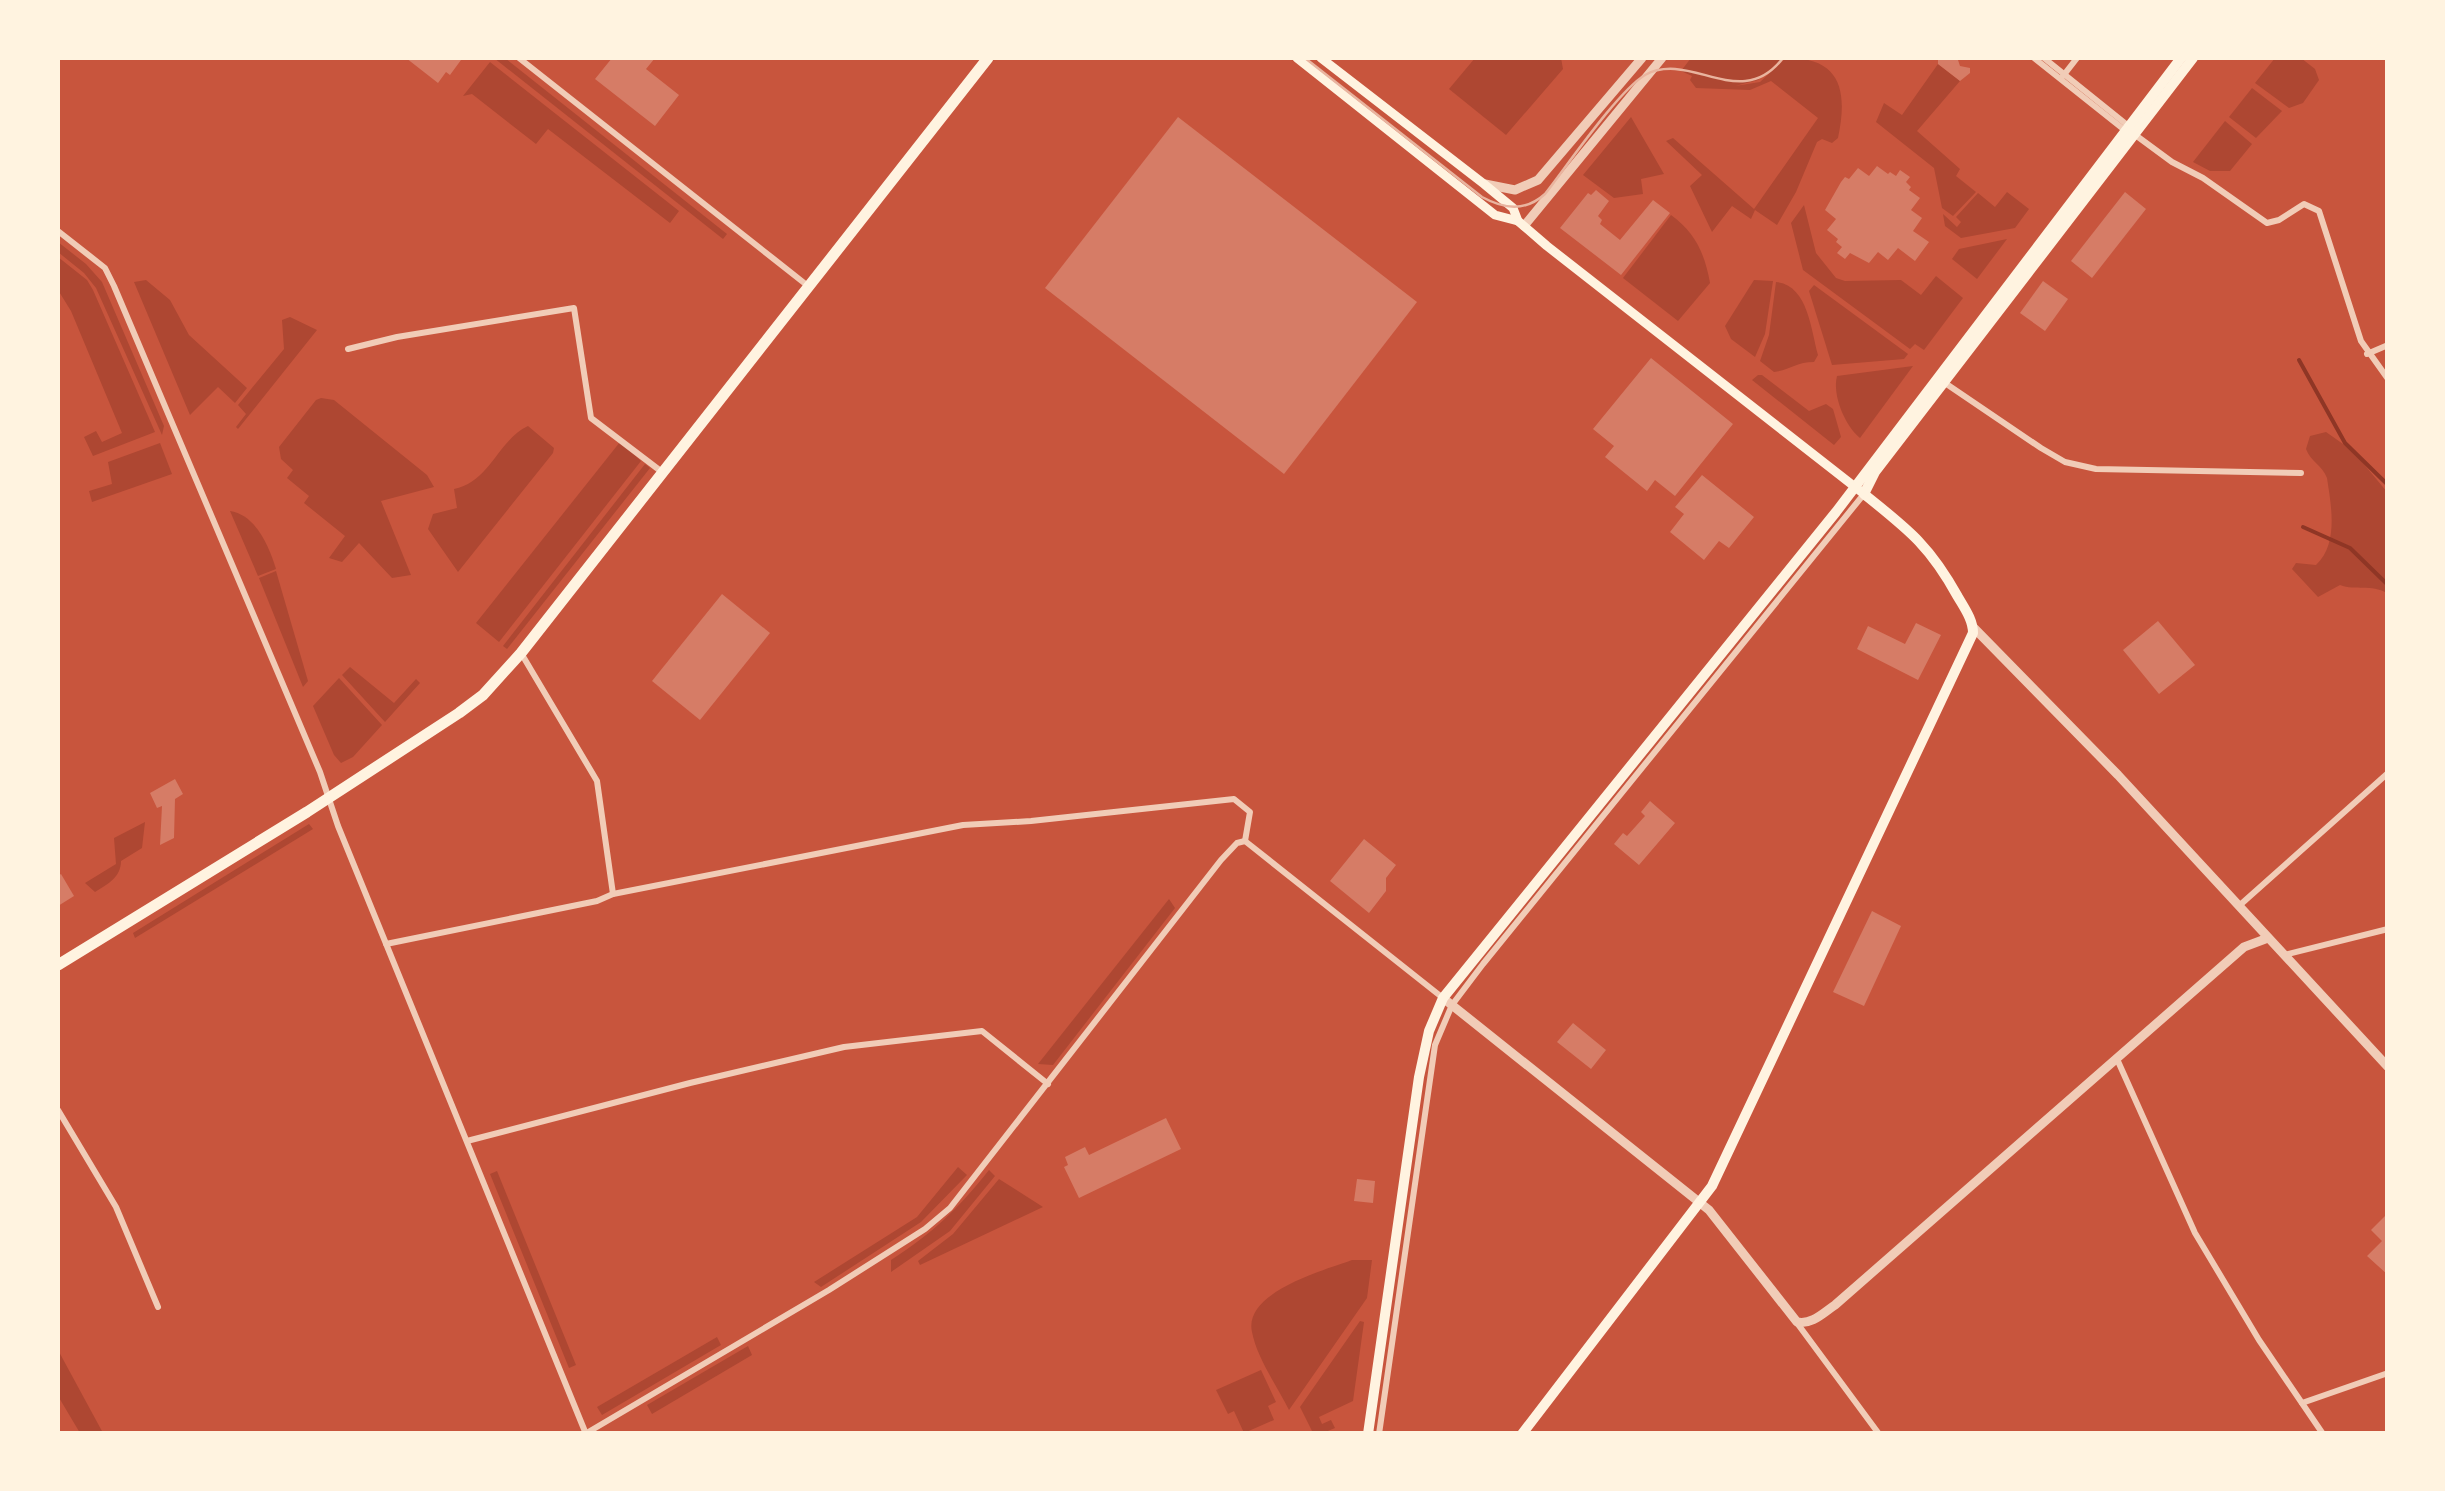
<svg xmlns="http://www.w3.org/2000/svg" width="2445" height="1491" viewBox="0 0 2445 1491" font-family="Barlow,sans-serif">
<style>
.green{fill:#ae4732}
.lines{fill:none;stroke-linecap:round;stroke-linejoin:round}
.stream{stroke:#8f3625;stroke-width:4}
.building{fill:#d67c66}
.minor{stroke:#f1ccb7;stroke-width:6}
.tertiary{stroke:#f1ccb7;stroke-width:9}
.secondary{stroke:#fff3e0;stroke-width:9}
.primary{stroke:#fff3e0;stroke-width:10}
.trunk{stroke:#fff3e0;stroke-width:11}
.tram{stroke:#e9b49f;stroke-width:2.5}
</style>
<rect width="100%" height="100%" fill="#c8553d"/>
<!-- green -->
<g class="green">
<path d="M494 58H505L727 234 723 239Z"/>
<path d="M1475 58H1561L1563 69 1506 135 1449 89Z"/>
<path d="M1691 58H1783L1758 80 1735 86 1760 82 1786 58C1841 57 1848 91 1838 138L1832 143 1822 139 1817 142 1796 192 1777 225 1755 210 1751 219 1732 206 1712 232 1690 186 1702 175 1666 141 1673 138 1754 209 1818 118 1771 81 1750 90 1696 88 1690 80 1692 76 1681 71Z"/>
<path d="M2275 58H2301L2315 69 2319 80 2303 103 2289 108 2255 83Z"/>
<path d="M490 62 679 211 670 223 548 129 536 144 472 94 463 96Z"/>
<path d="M1938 64 1960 81 1917 131 1960 169 1956 176 1976 192 1953 216 1942 208 1934 168 1876 122 1884 103 1902 115Z"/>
<path d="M2252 88 2282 111 2256 138 2229 117Z"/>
<path d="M1631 117 1664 174 1641 179 1643 194 1614 198 1583 175Z"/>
<path d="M2225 121 2252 144 2230 171H2210L2193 162Z"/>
<path d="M2007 192 2029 209 2015 228 1961 238 1945 226 1943 214 1957 227 1961 222 1956 217 1978 193 1995 207Z"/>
<path d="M1804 205 1816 253 1836 278 1845 281 1901 280 1921 295 1936 276 1963 298 1924 350 1915 344 1910 349 1803 270 1791 223Z"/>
<path d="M1671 215C1696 233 1705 255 1710 283L1678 321 1623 278Z"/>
<path d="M2007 239 1977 279 1952 259 1959 249Z"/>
<path d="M58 242 86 264 102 282 164 426 162 435 96 288 84 273 58 252Z"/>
<path d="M58 257 87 280 93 290 155 432 93 456 84 437 96 431 102 442 122 433 71 311 58 290Z"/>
<path d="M146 280 170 300 189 335 247 388 235 403 218 387 190 415 134 282Z"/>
<path d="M1754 280 1773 281 1765 334 1755 357 1731 339 1725 326Z"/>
<path d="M1776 282C1808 285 1811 330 1818 355L1814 362C1796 362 1790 370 1774 372L1760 361 1769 335Z"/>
<path d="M1814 285 1908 354 1904 359 1832 365 1809 291Z"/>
<path d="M290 317 317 330 238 429 236 427 246 414 238 405 284 349 282 320Z"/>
<path d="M1913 366 1860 438C1845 426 1832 395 1837 376Z"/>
<path d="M1758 375H1762L1809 411 1826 404 1833 409 1841 437 1834 445 1752 380Z"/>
<path d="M321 398 334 400 427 475 434 487 381 501 411 575 392 578 359 543 342 562 329 558 345 536 304 503 309 496 287 478 293 470 281 459 279 447 316 400Z"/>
<path d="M528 426 554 448 553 453 458 572 428 529 433 514 457 508 454 489C490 482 498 440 528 426Z"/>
<path d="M2326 432 2353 451 2387 492V593C2371 584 2356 591 2340 585L2318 597 2292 569 2296 563 2316 565C2339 544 2331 505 2327 478 2322 465 2311 462 2306 449L2310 436Z"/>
<path d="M620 442 641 461 499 642 476 623Z"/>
<path d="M160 443 172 474 92 502 89 491 112 484 108 462Z"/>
<path d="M645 464 650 468 507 649 503 646Z"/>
<path d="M230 511C256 515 269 546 276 569L258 576Z"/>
<path d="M276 571 308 681 303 687 259 578Z"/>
<path d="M350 667 394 703 416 679 420 683 385 722 342 675Z"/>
<path d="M339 678 382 725 353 757 341 763 334 755 313 706Z"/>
<path d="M145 822 142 848 121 861C121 877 108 884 95 892L85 883 116 864 114 838Z"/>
<path d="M309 824 313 829 135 938 133 933Z"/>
<path d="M1169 899 1175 908 1053 1065 1038 1064Z"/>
<path d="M958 1167 967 1175 921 1222 821 1287 814 1282 917 1217Z"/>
<path d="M989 1170 995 1176 950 1231 891 1272V1260C933 1233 958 1209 989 1170Z"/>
<path d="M497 1171 576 1365 569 1368 490 1174Z"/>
<path d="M999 1179 1043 1207 920 1265 918 1261 953 1234Z"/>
<path d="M1352 1260H1372L1367 1298 1289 1410C1277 1386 1257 1358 1252 1332 1243 1292 1325 1270 1352 1260Z"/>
<path d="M1360 1321 1364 1322 1353 1401 1319 1417 1322 1424 1331 1420 1335 1428 1323 1433H1313L1300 1407Z"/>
<path d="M717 1337 721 1345 602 1415 597 1407Z"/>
<path d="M748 1346 752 1355 652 1414 647 1405Z"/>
<path d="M58 1350 103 1433H80L58 1396Z"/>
<path d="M1261 1370 1276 1402 1268 1406 1274 1420 1244 1433 1234 1411 1228 1414 1216 1390Z"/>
</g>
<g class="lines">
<!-- stream -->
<g class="stream">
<path d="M2299 360 2345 443 2388 485"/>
<path d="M2303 527 2350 548 2388 585"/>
</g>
</g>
<!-- building -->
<g class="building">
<path d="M406 58H458L461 60 450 75 446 72 438 83Z"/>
<path d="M612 58H655L646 69 679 95 655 126 595 79Z"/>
<path d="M1938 58 1958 60 1960 66 1970 68V73L1960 81 1938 64Z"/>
<path d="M1178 117 1417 302 1284 474 1045 288Z"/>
<path d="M1877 166 1888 174 1890 172 1896 176 1900 170 1910 177 1906 182 1911 187 1909 190 1920 198 1911 210 1922 218 1913 231 1929 242 1915 261 1898 248 1888 260 1878 252 1869 263 1850 253 1845 259 1837 253 1842 247 1836 242 1838 239 1827 230 1836 219 1825 210 1841 182 1845 177 1849 179 1858 168 1869 176Z"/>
<path d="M1596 190 1609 201 1598 216 1602 220 1600 224 1620 240 1653 200 1670 213 1621 275 1560 228 1588 193 1591 195Z"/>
<path d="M2125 192 2146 209 2092 278 2071 261Z"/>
<path d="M2043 281 2068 299 2045 331 2020 313Z"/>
<path d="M1651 358 1733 424 1675 496 1655 480 1647 491 1605 457 1614 446 1593 429Z"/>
<path d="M1702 475 1754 517 1729 548 1719 541 1704 560 1670 532 1684 514 1675 507Z"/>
<path d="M722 594 770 633 700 720 652 681Z"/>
<path d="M2158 621 2195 665 2159 694 2123 650Z"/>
<path d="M1916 623 1941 635 1918 680 1857 649 1868 626 1905 644Z"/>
<path d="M175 779 183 794 175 799 174 838 160 845 162 806 157 808 150 793Z"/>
<path d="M1650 801 1675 823 1639 865 1614 844 1623 833 1627 836 1645 816 1641 812Z"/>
<path d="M1364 839 1396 865 1386 878V891L1369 913 1330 881Z"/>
<path d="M61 874 74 896 58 906V876Z"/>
<path d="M1872 911 1901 926 1864 1006 1833 992Z"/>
<path d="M1573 1023 1606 1050 1591 1069 1557 1042Z"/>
<path d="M1166 1118 1181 1149 1079 1198 1064 1167 1068 1165 1065 1157 1085 1147 1089 1155Z"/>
<path d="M1357 1179 1375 1181 1373 1203 1354 1201Z"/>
<path d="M2388 1213V1275L2367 1256 2382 1241 2371 1230Z"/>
</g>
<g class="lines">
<!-- minor -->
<g class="minor">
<path d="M519 58 808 286"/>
<path d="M2034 58 2127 132"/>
<path d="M2044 58 2131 128"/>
<path d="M2063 76 2077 58"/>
<path d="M2134 134 2172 162 2203 178 2267 223 2279 220 2304 204 2319 211 2361 341 2388 379"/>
<path d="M58 231 105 268 114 286 320 772 338 826 586 1434"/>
<path d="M348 349 397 337 574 308 591 418 662 472"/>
<path d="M2367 354 2388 345"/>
<path d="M1945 383 2041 448 2065 462 2096 469 2301 473"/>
<path d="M521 653 597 781 613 894"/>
<path d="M1245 841 1443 998"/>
<path d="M2240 905 2388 773"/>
<path d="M386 944 597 901 613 894 963 825 1031 821 1234 799 1250 812 1245 841"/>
<path d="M2284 955 2388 929"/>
<path d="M2117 1059 2195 1233 2259 1340 2323 1434"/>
<path d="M58 1110 116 1207 158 1307"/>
<path d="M467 1141 690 1083 844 1047 982 1031 1048 1084"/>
<path d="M1797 1323 1879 1434"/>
<path d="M2302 1403 2388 1373"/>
<path d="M585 1434 829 1290 925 1229 950 1208 1221 860 1237 843 1245 841"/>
<path d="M1379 1434 1435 1045 1452 1005 1483 964 1864 494"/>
</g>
<!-- tertiary -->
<g class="tertiary">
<path d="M1485 184 1515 190 1538 180 1642 58"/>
<path d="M1524 226 1662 58"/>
<path d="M1973 627 2118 775 2388 1067"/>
<path d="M1443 998 1709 1210 1797 1322C1812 1325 1823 1313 1835 1305L2244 947 2268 938"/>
</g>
<!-- secondary -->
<g class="secondary">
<path d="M1297 58 1495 215 1518 221"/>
<path d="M1321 58 1484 184 1513 208 1518 221 1547 246 1864 494"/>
</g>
<!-- primary -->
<g class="primary">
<path d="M1368 1434 1419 1077 1429 1031 1443 998 1836 512 2181 58"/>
<path d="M1522 1434 1712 1186 1973 633C1973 620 1965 609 1958 597 1930 546 1909 530 1864 494L1875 472 2193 58"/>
</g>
<!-- trunk -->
<path class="trunk" d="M58 965 307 812 459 713 483 695 521 653 988 58"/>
<!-- tram -->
<path class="tram" d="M1305 58 1482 197C1504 209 1525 212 1545 194 1567 166 1618 91 1645 75 1691 50 1741 113 1783 58"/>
</g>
<!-- border -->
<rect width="2445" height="1491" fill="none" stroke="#fff3e0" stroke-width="120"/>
</svg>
